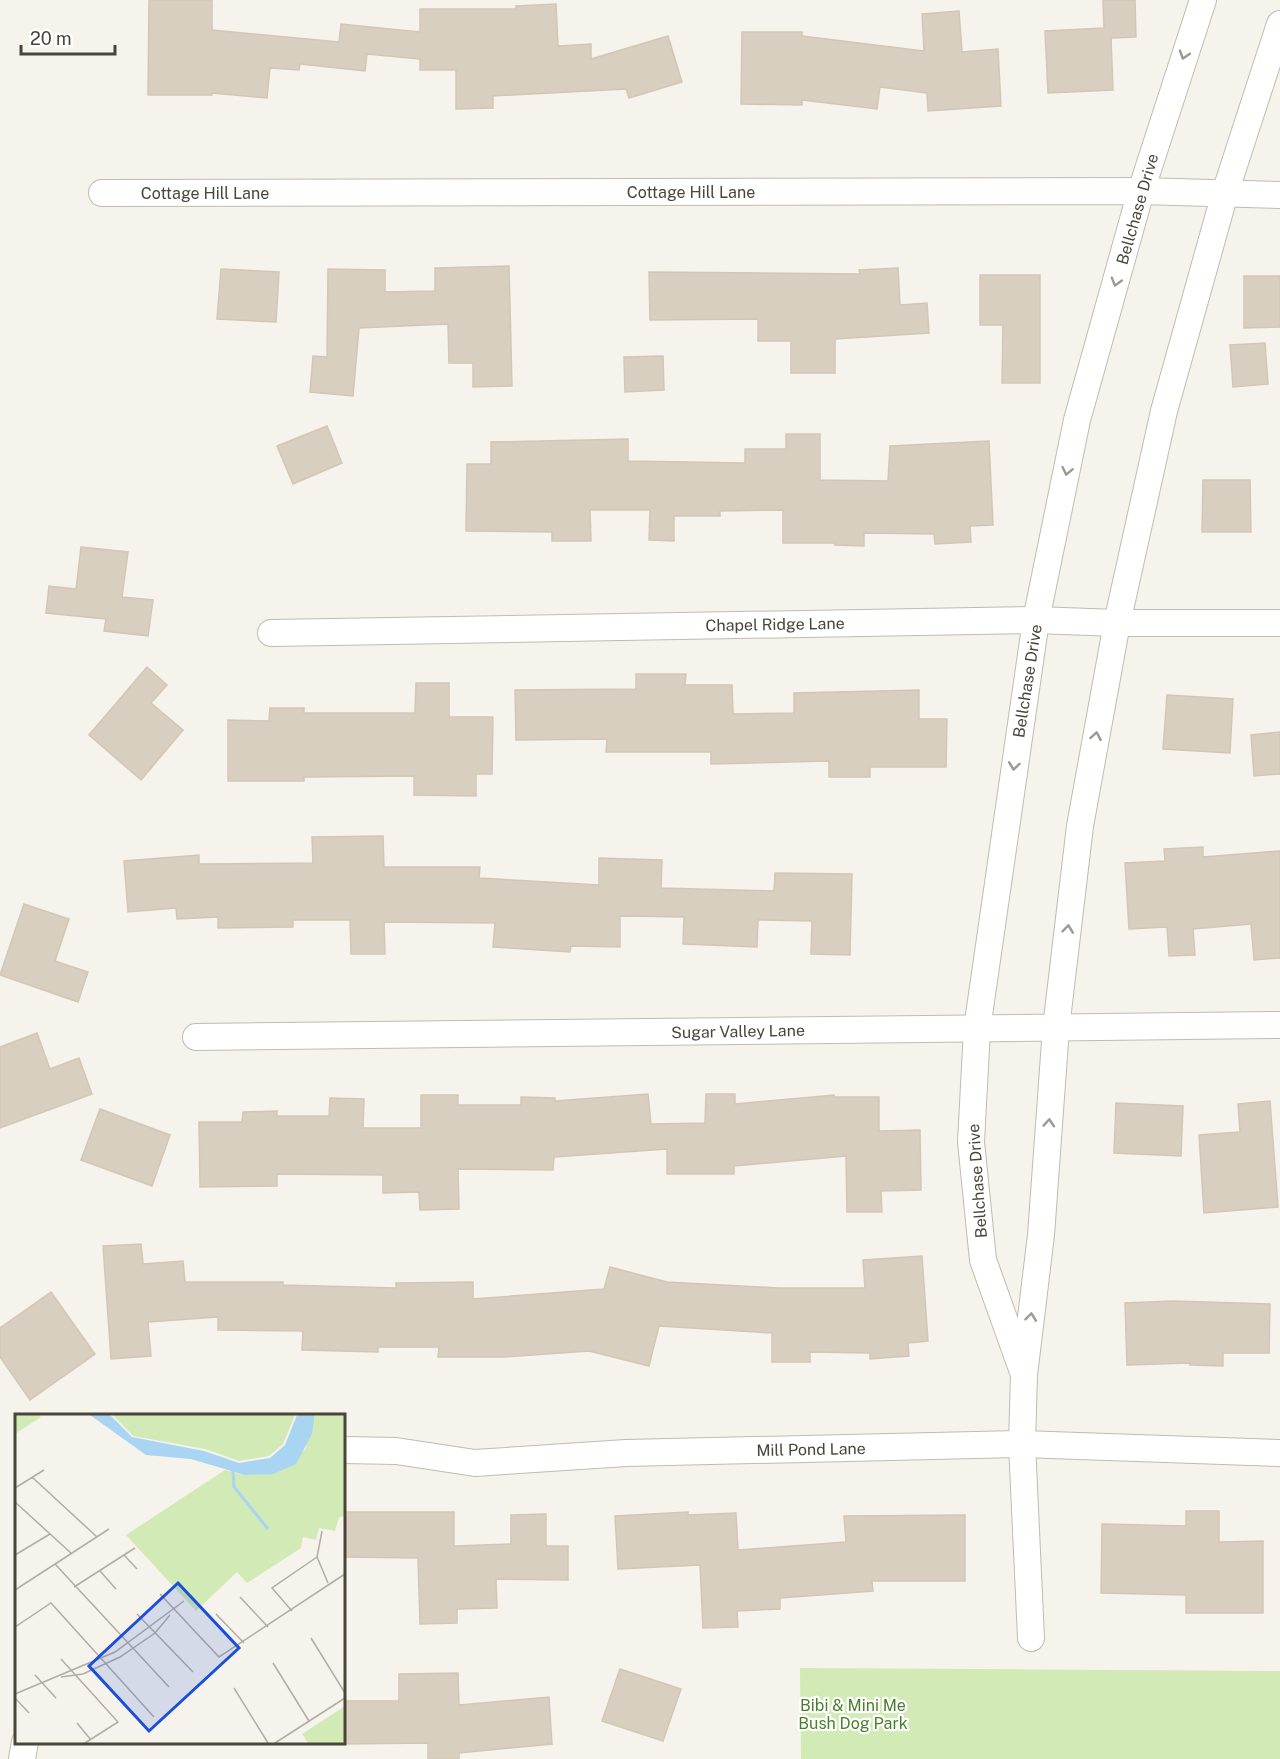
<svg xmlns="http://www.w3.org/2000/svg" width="1280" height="1759" viewBox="0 0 1280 1759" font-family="'Public Sans',sans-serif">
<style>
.green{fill:#d2eab5}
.building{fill:#d8cfc1;stroke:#d3c7b4;stroke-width:1.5}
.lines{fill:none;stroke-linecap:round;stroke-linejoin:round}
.minor-casing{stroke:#c2bbae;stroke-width:28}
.minor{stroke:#fff;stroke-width:26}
.oneway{stroke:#9c9892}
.labels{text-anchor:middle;stroke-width:4.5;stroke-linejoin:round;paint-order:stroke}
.street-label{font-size:16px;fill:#4b4439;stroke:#fff}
.park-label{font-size:16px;fill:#4a7f2a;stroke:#fff}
.inset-river{fill:none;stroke:#a9d4f2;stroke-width:3}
.inset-road{fill:none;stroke:#b2ada4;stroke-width:1.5}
.view{fill:#1d4ed8;fill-opacity:0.15;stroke:#1d4ed8;stroke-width:3}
.inset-edge{fill:none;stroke:#4b4439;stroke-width:3}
</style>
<rect width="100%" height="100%" fill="#f6f3ec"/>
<!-- green -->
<path class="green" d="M800 1668 1280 1671V1759H801Z"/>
<!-- building -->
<g class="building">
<path d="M149 0H212V30L339 42 341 24 420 32V9H516V6L556 4 558 46 591 44V59L668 36 682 82 629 98 626 89 493 96V108L456 109V70H420V59L367 54 365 71 300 64 299 70 270 68 267 98 212 93V95H148Z"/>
<path d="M1103 0H1135L1136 37 1111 38 1113 90 1048 93 1045 31 1104 28Z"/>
<path d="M959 11 962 52 998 49 1001 106 928 111 927 93 880 87 877 109 802 100V105L741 104 742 32H802V36L924 51 922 14Z"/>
<path d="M509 266 512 386 473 387V363H449L448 324 359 328 353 396 310 392 313 356 327 357 328 269 385 270V292L435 291V268Z"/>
<path d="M898 268 900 305 927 303 929 333 835 339V373H791V341H758V319L650 320 649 272 860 274 859 270Z"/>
<path d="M221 269 279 272 276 322 217 319Z"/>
<path d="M980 275H1040V383H1002L1003 325H980Z"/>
<path d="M1244 276H1280V327L1244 328Z"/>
<path d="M1265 343 1268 384 1233 387 1230 345Z"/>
<path d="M663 356 664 390 625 392 624 357Z"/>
<path d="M327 426 342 463 293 484 277 446Z"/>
<path d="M786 434H820V480L888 481 890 446 989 441 993 525 970 526 971 542 935 544 934 534 864 533V546L835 545V543H783V510L720 511V516H674V541L649 540 650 510H590L591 541H552V532L466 531 467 464H491V442L628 439V461L745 463V449H786Z"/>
<path d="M1203 480H1250L1251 532H1202Z"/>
<path d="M81 547 128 552 122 597 153 600 148 636 104 631 106 619 46 613 49 586 76 589Z"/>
<path d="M147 667 167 685 151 703 183 730 141 780 89 735Z"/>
<path d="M636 674H686L685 685H732L733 714 794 713V693L919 690V719H947L946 767H870V777H829V761L711 764V752H606L607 739 516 740 515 690 636 689Z"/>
<path d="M416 683H449V717H493L492 774H476V796L414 795V776L304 777V781H228V720L269 721 270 708H304V713H415Z"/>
<path d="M1167 695 1233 699 1230 753 1163 749Z"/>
<path d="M1280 732V774L1254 776 1251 735Z"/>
<path d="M383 836 384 867H480L479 878 599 885V858L662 860 661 888 774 891 775 873 852 874 850 955 811 954 812 921 758 920 757 947 683 944 684 917 620 916V947L571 946 570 952 493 947 495 923 384 922 385 954H351L350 920H293V927L218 928V917L177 919 176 908 128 912 124 861 199 855V864L313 863 312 837Z"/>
<path d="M1203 847V857L1280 851V958L1254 960 1251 924 1193 929 1195 955 1169 956 1167 927 1129 929 1125 863 1165 861 1164 849Z"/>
<path d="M24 904 69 919 55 961 88 972 78 1002 0 975Z"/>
<path d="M37 1033 50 1069 79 1058 92 1094 0 1128V1047Z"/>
<path d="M648 1094 651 1124 705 1123 706 1094H735V1104L834 1095V1097H879V1131L920 1130 921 1190 881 1191 882 1212H847L846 1156 734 1166V1174H667V1149L554 1157 553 1170 458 1169 459 1209 420 1210 419 1192 383 1193V1175L277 1174V1186L200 1187 199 1122H242L243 1112 277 1111V1116H329L330 1098 364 1099 363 1128H421V1095H458V1105H521V1097L555 1098V1101Z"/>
<path d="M1270 1101 1278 1207 1204 1213 1199 1135 1240 1132 1238 1104Z"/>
<path d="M1116 1103 1183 1106 1181 1156 1114 1153Z"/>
<path d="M100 1109 170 1135 152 1186 81 1160Z"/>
<path d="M141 1244 143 1264 183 1261 185 1282H283V1285L396 1288V1283L473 1282V1299L604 1289 610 1267 667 1282 779 1288H865L863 1260 922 1256 928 1341 908 1343 909 1356 870 1359V1353L810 1352V1362H772V1333L659 1326 649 1366 589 1351 503 1357H438L439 1347H378V1352L302 1350 303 1331 218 1330V1317L148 1322 151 1356 111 1359 103 1246Z"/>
<path d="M51 1292 95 1354 30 1400 0 1357V1328Z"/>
<path d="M1173 1301 1270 1304 1269 1353H1223V1366L1190 1365V1363L1127 1365 1125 1303Z"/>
<path d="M1186 1511H1219V1542L1263 1541V1613H1186V1595L1101 1593 1102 1524 1186 1526Z"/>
<path d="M344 1512H454V1546L511 1544V1515L546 1514V1546H568V1580L496 1579 497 1608 457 1609V1623L420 1624 418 1558 344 1557Z"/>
<path d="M688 1512V1515L736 1513 738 1550 846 1542 844 1516 965 1515V1581H872L873 1591 780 1598V1609L737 1611 738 1627 703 1628 700 1565 618 1569 615 1516Z"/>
<path d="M620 1669 681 1689 663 1741 602 1721Z"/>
<path d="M458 1673 459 1705 549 1697 552 1744 459 1753V1759H428V1743L344 1744V1701H399V1674Z"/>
</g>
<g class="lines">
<defs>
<g id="minor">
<path d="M102 193 1141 191 1280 195"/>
<path d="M271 633 1036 620 1117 623H1280"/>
<path d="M196 1037 1280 1025"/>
<path d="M1022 1369 983 1260 971 1142 977 1029 1036 620 1077 420 1141 191 1203 0"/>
<path d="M344 1450 396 1451 475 1463 626 1453 1022 1444 1280 1453"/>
<path d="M1031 1638 1022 1444 1024 1375 1041 1235 1056 1028 1080 826 1117 623 1164 411 1225 193 1280 24"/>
<path d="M22 1759 25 1742"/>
</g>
</defs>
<!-- minor casing -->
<use href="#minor" class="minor-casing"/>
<!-- minor -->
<use href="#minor" class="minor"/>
</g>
<!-- one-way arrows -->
<defs><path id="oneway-chevron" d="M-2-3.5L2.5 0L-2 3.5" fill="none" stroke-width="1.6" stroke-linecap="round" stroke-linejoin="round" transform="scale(1.5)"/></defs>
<g class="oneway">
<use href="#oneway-chevron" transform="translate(1184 55) rotate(108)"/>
<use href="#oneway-chevron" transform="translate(1116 282) rotate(106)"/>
<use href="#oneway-chevron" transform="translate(1067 471) rotate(102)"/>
<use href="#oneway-chevron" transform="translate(1096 736) rotate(-80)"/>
<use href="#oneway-chevron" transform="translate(1014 766) rotate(98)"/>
<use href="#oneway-chevron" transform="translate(1068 929) rotate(-83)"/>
<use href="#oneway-chevron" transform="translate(1049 1123) rotate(-86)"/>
<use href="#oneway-chevron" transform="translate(1031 1317) rotate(-83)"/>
</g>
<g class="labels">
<!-- street labels -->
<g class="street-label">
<text x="691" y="198">Cottage Hill Lane</text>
<text x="205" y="199">Cottage Hill Lane</text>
<text transform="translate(1137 209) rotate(-74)" y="6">Bellchase Drive</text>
<text transform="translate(775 624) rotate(-1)" y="6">Chapel Ridge Lane</text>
<text transform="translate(1027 681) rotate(-81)" y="6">Bellchase Drive</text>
<text transform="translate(738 1031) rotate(-1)" y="6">Sugar Valley Lane</text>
<text transform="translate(977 1181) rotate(-94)" y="6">Bellchase Drive</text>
<text transform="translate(811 1449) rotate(-1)" y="6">Mill Pond Lane</text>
</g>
<!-- park labels -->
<g class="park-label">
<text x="853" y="1711">Bibi &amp; Mini Me<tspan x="853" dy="18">Bush Dog Park</tspan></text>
</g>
</g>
<!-- overview -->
<g transform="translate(15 1414)">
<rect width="330" height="330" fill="#f6f3ec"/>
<path d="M0 1H24L26 3 0 20ZM98 1H280L268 30 254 42 224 47 190 35 118 22ZM299 1H330V102L324 103 320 117 304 114 301 126 288 123 286 134 232 169 222 158 181 197 111 121 210 56 230 61 290 36ZM330 292V329H293L287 320Z" fill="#d2eab5"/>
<path d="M75 1H95L117 23 189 37 224 49 255 44 270 31 282 1H299V5L297 20 281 50 258 60 230 61 176 45 131 41Z" fill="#a9d4f2"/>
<path class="inset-river" d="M218 56 219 73 253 115"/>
<path class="inset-road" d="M17 63 82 123M0 74 29 56M0 88 57 140M307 117 302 143 313 169M0 141 35 120M109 141 122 155M40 150 154 273M85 157 101 175M59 173 120 134M0 176 94 115M145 180 204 243 330 160M225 183 253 213M277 197 257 174 302 143M122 200 178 258M201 200 229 229M0 213 36 189 139 303M296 224 330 279M46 245 103 308 70 329M258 249 294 307M20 261 41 284M46 263 68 260 105 243 140 219 155 201M219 274 253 329M0 280 100 238 169 187M0 284 14 299M62 309 76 326M260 329 330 284"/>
<path class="view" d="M163 169 224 234 134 317 74 252Z"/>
<rect width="330" height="330" class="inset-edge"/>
</g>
<!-- scale -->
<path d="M21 45v9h94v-9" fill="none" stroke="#4b4439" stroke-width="3"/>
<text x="30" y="45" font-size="18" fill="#4b4439" stroke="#ffffff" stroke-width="4.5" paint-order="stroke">20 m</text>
</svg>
